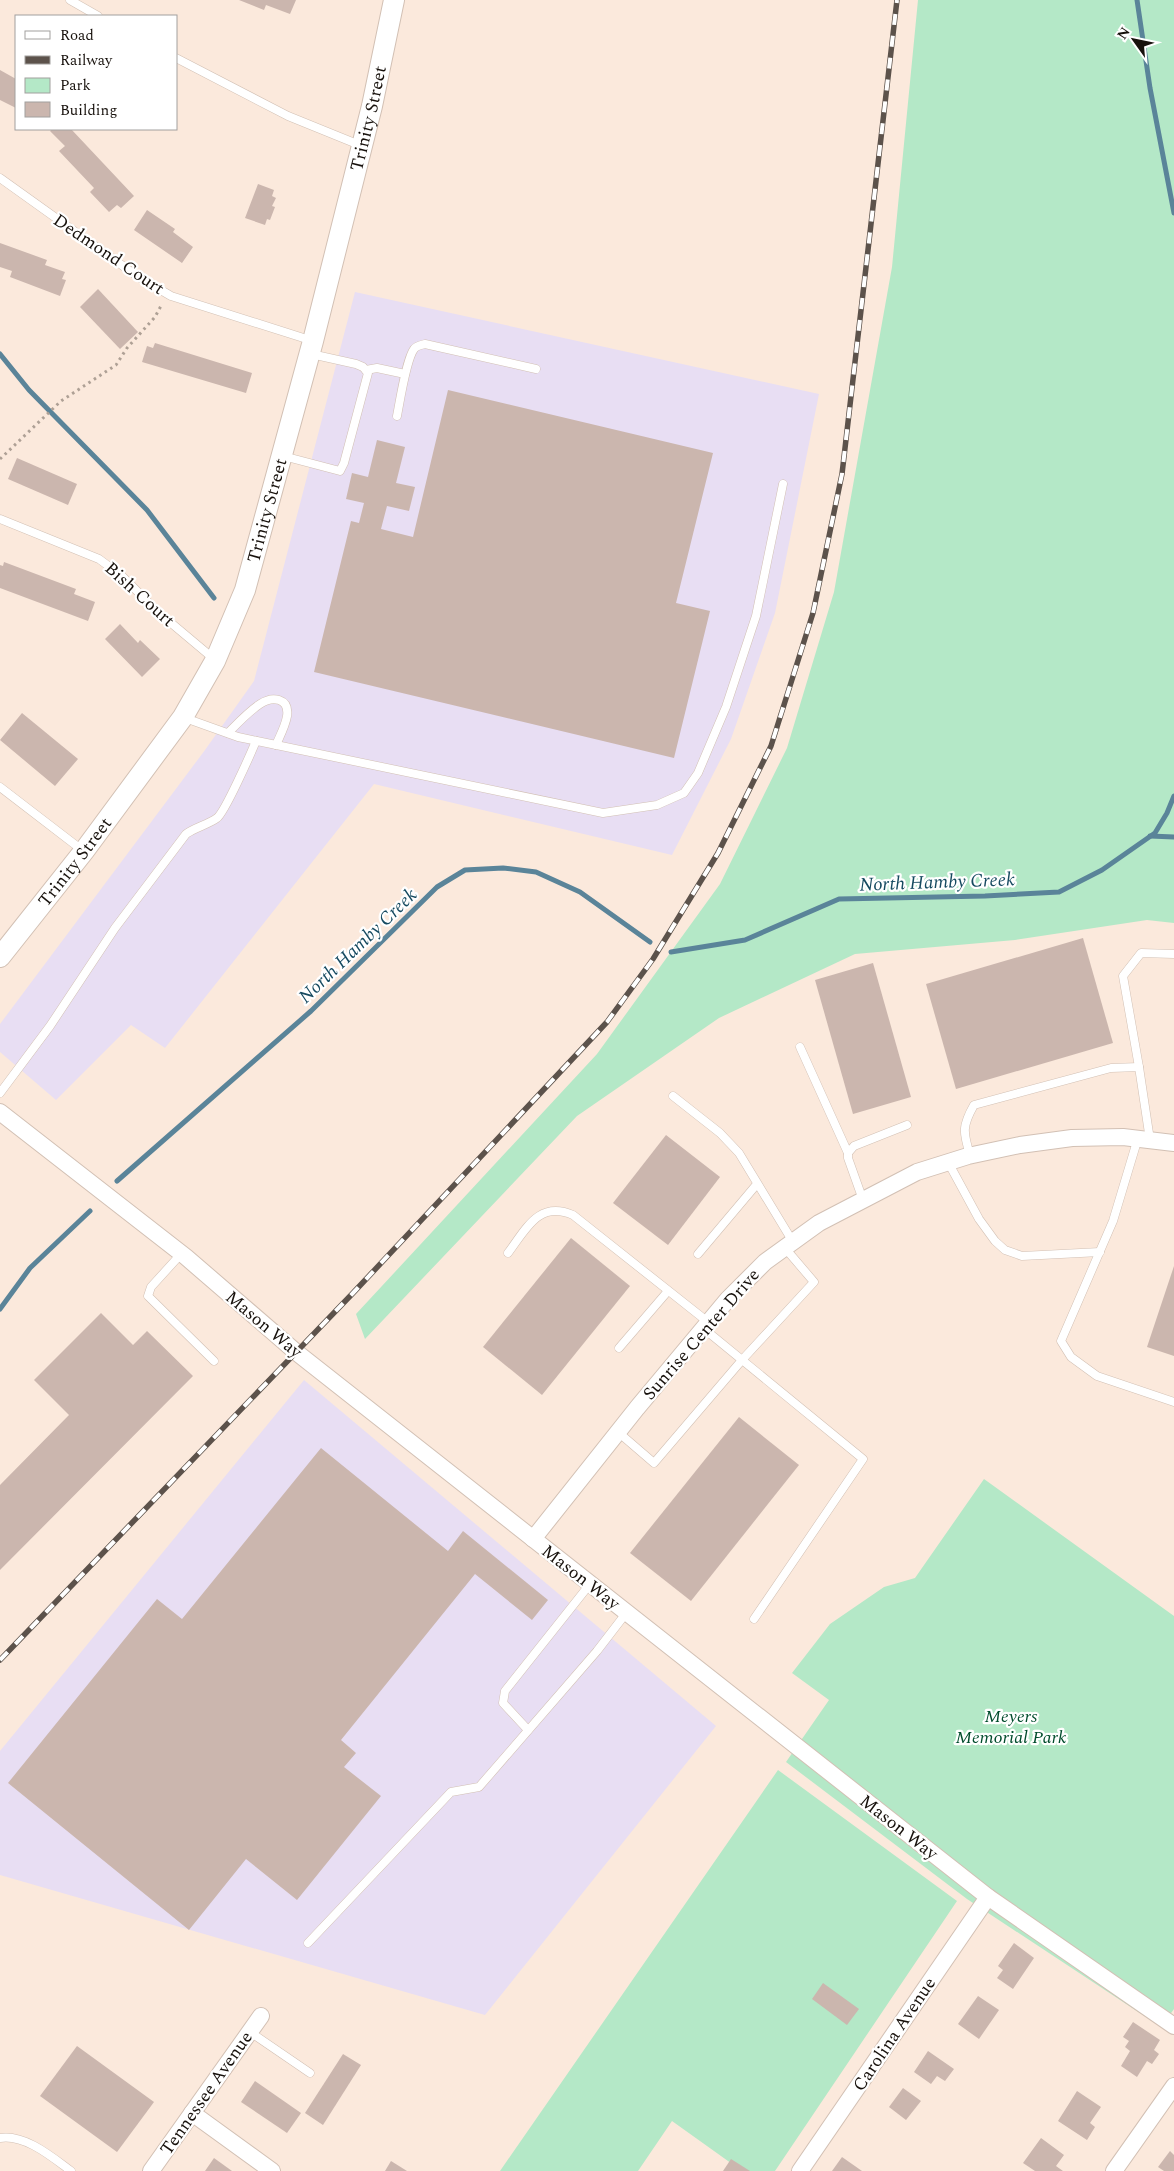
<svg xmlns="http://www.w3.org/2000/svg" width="1174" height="2171" viewBox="0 0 1174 2171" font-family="Spectral,serif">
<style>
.industrial{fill:#e8def3}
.green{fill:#b4e8c7}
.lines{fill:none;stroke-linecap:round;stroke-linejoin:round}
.stream{stroke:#5a8499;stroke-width:5}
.building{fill:#cbb6ae}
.service-casing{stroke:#d2c0b4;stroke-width:9}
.minor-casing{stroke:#d2c0b4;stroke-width:18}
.tertiary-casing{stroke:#d2c0b4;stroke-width:22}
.path{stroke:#aea095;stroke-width:3;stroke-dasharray:2.5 4;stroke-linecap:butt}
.service{stroke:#fff;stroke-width:8}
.minor{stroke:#fff;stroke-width:16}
.tertiary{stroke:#fff;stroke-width:20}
.rail-casing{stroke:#5c524b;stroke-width:5.5}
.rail{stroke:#fff;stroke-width:4;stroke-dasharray:11;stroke-linecap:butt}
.labels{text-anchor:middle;stroke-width:4.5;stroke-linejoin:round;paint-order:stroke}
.street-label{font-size:18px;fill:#17110c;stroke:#fff}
.park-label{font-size:18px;font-style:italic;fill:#004c2c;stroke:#fff}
.water-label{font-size:19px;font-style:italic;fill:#164a60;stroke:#fff}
</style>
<rect width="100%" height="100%" fill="#fbe9dc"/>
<!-- industrial -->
<g class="industrial">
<path d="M355 292 819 394 775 613 731 739 672 855 374 784 165 1048 131 1025 56 1100 0 1052V1024L205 750 254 681Z"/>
<path d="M304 1380 716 1726 485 2015 0 1875V1751Z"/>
</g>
<!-- green -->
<g class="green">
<path d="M918 0H1174V923L1147 920 1015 940 855 954 719 1018 577 1116 365 1339 356 1314 597 1054 720 884 787 748 834 592 892 267Z"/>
<path d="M984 1479 1174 1616V2009L1161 2027 967 1899 786 1762 829 1700 792 1673 830 1624 884 1587 915 1578Z"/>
<path d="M778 1770 957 1901 775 2171H742L672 2121 638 2171H500Z"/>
</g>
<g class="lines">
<!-- stream -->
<g class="stream">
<path d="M1137 0 1150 88 1174 213"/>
<path d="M0 354 29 390 147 510 214 598"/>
<path d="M1150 836 1174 837"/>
<path d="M671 952 745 940 839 899 985 896 1059 892 1102 870 1155 833 1167 813 1174 796"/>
<path d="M117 1181 311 1011 437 887 465 870 503 868 536 872 580 892 650 942"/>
<path d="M0 1309 30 1268 90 1211"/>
</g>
</g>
<!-- building -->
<g class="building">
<path d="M239 0H296L290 14 266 5 264 10Z"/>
<path d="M0 70 16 79V108L0 100Z"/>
<path d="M52 129H71L134 196 121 208 117 205 109 212 90 192 94 188 59 151 65 146 50 131Z"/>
<path d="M258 184 274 190 272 196 276 198 272 206 275 207 270 220 267 219 265 225 245 218Z"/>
<path d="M147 210 175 229 173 232 193 247 182 263 134 230Z"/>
<path d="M0 243 47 260 45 265 65 272 62 279 66 280 60 296 10 277 12 271 0 267Z"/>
<path d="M98 289 138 332 120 349 80 307Z"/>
<path d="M155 343 252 373 246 393 142 362 147 346 153 348Z"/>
<path d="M448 390 713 453 676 603 710 611 674 758 314 672 351 521 359 523 364 503 346 499 352 473 368 477 377 440 405 447 396 483 415 487 409 511 387 506 381 529 413 537Z"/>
<path d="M17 458 77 484 68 505 8 479Z"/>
<path d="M4 562 76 589 74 594 95 602 88 621 0 588V565L3 566Z"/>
<path d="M120 624 138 643 140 640 160 659 142 677 105 639Z"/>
<path d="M22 713 78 759 55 786 0 740Z"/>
<path d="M1083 938 1113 1043 956 1089 926 984Z"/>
<path d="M873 963 911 1097 853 1114 815 980Z"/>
<path d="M666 1135 720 1177 668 1245 613 1203Z"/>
<path d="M571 1238 630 1286 542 1395 483 1347Z"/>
<path d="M1174 1266V1356L1147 1347Z"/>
<path d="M101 1313 133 1345 147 1331 193 1376 0 1570V1485L69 1415 34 1380Z"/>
<path d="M739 1417 799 1465 691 1601 630 1553Z"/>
<path d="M321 1448 448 1551 463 1531 548 1600 532 1620 475 1574 341 1740 356 1753 344 1767 381 1796 297 1900 246 1859 189 1930 8 1783 157 1599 182 1619Z"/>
<path d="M1014 1943 1034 1958 1013 1989 997 1978 1003 1970 998 1966Z"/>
<path d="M823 1983 859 2009 847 2025 812 1999Z"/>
<path d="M978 1996 999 2010 979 2039 958 2024Z"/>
<path d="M1133 2022 1160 2040 1154 2050 1159 2054 1152 2064 1147 2061 1137 2077 1121 2066 1130 2051 1125 2047 1129 2041 1123 2037Z"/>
<path d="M77 2046 154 2102 117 2152 40 2096Z"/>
<path d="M928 2051 954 2069 945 2081 937 2076 931 2084 914 2072Z"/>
<path d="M343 2054 361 2065 323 2125 305 2113Z"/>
<path d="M255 2081 301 2113 287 2133 241 2102Z"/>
<path d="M903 2088 921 2101 906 2120 889 2107Z"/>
<path d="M1077 2091 1101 2107 1090 2123 1095 2127 1087 2140 1058 2121Z"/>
<path d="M1041 2138 1064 2155 1056 2166 1063 2171H1035L1023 2163Z"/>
<path d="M1170 2151 1174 2155V2171H1164L1158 2167Z"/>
<path d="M842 2157 862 2171H832Z"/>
<path d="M214 2158 232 2171H205Z"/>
<path d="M731 2159 750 2171H723Z"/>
<path d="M391 2161 407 2171H385Z"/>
</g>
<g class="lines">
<defs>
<g id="service">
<path d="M70 0 98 16"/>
<path d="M176 58 288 116 362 146"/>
<path d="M0 178 137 276 171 296 313 341"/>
<path d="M366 370 377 368 405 374"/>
<path d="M397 416C400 401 406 360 414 349 416 346 421 345 425 344L536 369"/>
<path d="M283 456 340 471 344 463 368 373 363 367 356 364 311 354"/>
<path d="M0 519 99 559 122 576 158 612 214 659"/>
<path d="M185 718 238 737 603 813 657 805 684 793 698 773 726 707 756 616 783 484"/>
<path d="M228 733C238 723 248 712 260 704 266 700 273 698 279 700 297 706 281 733 276 745"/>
<path d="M0 787 82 850"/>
<path d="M800 1047 848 1153"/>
<path d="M1139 1067 1123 976 1141 953 1174 954"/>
<path d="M0 1093 50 1026 115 928 186 834C196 827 207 825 217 818 225 812 251 753 256 741"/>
<path d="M673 1096 720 1133 739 1153 793 1242"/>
<path d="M1138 1138 1113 1221 1061 1341 1071 1357 1097 1376 1174 1402"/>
<path d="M970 1155C963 1132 962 1126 974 1105L1111 1068 1139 1067 1150 1140"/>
<path d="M948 1162 979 1219 995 1241 1005 1250 1022 1256 1100 1252"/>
<path d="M863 1200 848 1158V1153L854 1146 907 1125"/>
<path d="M508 1253C526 1229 539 1200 573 1215L708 1322"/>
<path d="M181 1254 151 1287 148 1296 214 1361"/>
<path d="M698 1254 757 1184"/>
<path d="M703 1328 863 1459 754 1619"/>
<path d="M619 1348 668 1291"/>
<path d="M618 1432 654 1463 742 1360 814 1282 785 1248"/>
<path d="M528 1730 503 1703 505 1691 590 1584"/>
<path d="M308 1943 451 1792 479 1787 597 1651 627 1612"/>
<path d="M250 2032 310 2073"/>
<path d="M0 2138C25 2134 52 2157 71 2171"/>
</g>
<g id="minor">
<path d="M0 1112 186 1257 296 1352 988 1897 1174 2026"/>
<path d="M533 1539 637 1408 728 1299 765 1262 819 1223 917 1172 968 1156 1020 1145 1072 1138 1123 1137 1174 1143"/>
<path d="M192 2113 272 2171"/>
<path d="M151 2171 261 2016"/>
<path d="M800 2171 988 1897"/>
<path d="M1114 2171 1174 2086"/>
</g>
<g id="tertiary">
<path id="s1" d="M0 957 84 851 183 717 215 661 245 590 313 341 372 106 394 0"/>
</g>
</defs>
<!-- service casing -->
<use href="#service" class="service-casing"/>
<!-- minor casing -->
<use href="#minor" class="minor-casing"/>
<!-- tertiary casing -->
<use href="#tertiary" class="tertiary-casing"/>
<!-- path -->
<path class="path" d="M0 459 61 401 116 365 127 348 155 317 162 304"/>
<!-- service -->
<use href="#service" class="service"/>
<!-- minor -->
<use href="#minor" class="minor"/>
<!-- tertiary -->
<use href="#tertiary" class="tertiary"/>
<defs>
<path id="rail" d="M0 1660 353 1293 607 1022 653 959 718 853 771 746 813 613 842 474 897 0"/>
</defs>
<!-- rail casing -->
<use href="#rail" class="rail-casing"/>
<!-- rail -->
<use href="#rail" class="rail"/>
</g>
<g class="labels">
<!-- street labels -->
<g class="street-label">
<text dy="6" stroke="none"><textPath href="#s1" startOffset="931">Trinity Street</textPath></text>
<text transform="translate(109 254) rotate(34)" y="6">Dedmond Court</text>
<text dy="6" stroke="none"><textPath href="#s1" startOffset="526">Trinity Street</textPath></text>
<text transform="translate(140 594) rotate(42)" y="6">Bish Court</text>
<text dy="6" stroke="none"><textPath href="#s1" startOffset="121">Trinity Street</textPath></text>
<text transform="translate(264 1324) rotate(40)" y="6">Mason Way</text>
<text transform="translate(701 1334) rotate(-49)" y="6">Sunrise Center Drive</text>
<text transform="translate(581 1577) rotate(38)" y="6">Mason Way</text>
<text transform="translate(899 1827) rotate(38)" y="6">Mason Way</text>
<text transform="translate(894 2034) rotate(-56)" y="6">Carolina Avenue</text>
<text transform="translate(206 2093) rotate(-55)" y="6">Tennessee Avenue</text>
</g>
<!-- park labels -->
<g class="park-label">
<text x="1011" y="1722">Meyers<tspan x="1011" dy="21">Memorial Park</tspan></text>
</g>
<!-- water labels -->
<g class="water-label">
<text transform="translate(937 881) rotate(-2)" y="7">North Hamby Creek</text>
<text transform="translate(357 945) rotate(-44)" y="7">North Hamby Creek</text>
</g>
</g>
<!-- legend -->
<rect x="15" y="15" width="162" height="115" fill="#ffffff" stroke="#a2a09e"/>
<rect x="25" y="31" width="25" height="8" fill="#ffffff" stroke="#a2a09e"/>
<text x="60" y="40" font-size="15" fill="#17110c">Road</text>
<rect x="25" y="56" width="25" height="8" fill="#5c524b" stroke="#a2a09e"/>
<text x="60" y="65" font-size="15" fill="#17110c">Railway</text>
<rect x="25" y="78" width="25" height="15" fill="#b4e8c7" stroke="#a2a09e"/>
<text x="60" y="90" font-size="15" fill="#17110c">Park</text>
<rect x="25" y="102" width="25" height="15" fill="#cbb6ae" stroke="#a2a09e"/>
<text x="60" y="115" font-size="15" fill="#17110c">Building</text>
<!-- north arrow -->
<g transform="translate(1134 40) rotate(303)" stroke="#ffffff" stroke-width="4" paint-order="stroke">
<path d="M0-4L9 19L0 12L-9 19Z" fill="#17110c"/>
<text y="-8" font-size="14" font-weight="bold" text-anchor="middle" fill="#17110c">N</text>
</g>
</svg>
